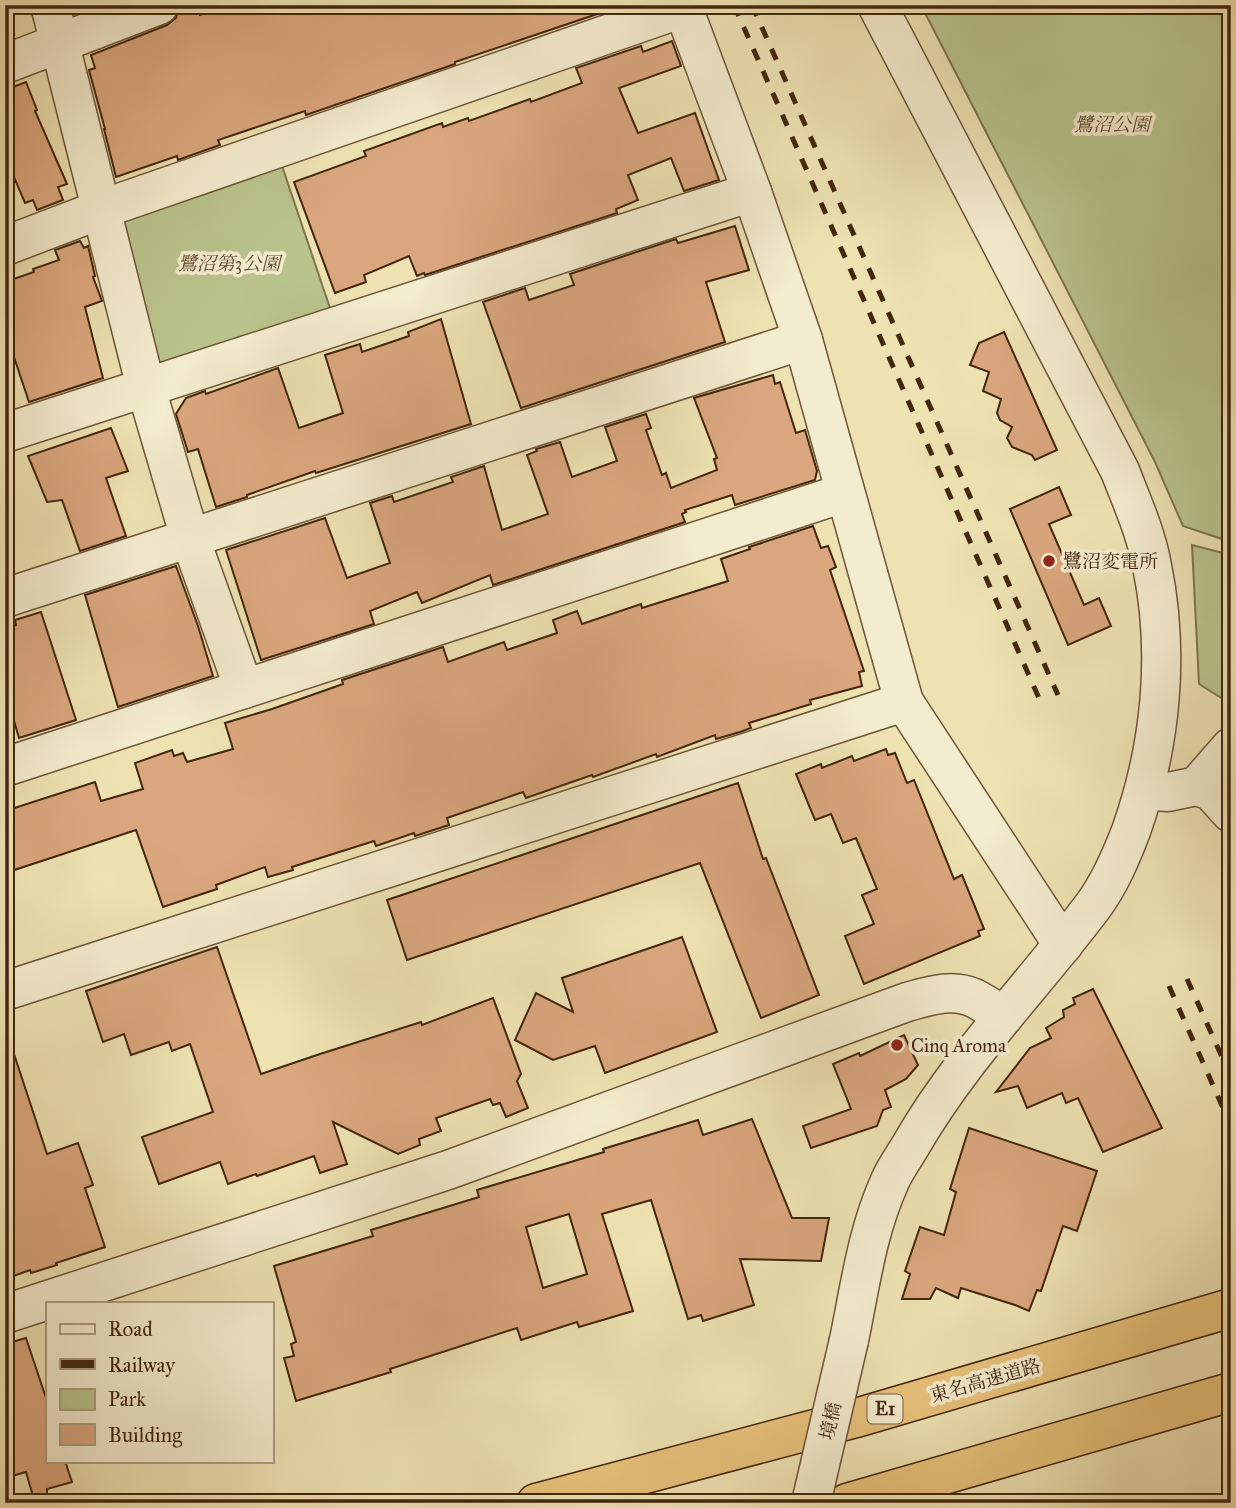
<svg xmlns="http://www.w3.org/2000/svg" width="1236" height="1508" viewBox="0 0 1236 1508" font-family="'IM FELL Great Primer','Noto Serif JP',serif">
<style>
.green{fill:#b9c38c;stroke:#7e744d;stroke-width:2}
.building{fill:#daa67d;stroke:#42260e;stroke-width:2;fill-rule:evenodd}
.lines{fill:none;stroke-linecap:round;stroke-linejoin:round}
.minor-casing{stroke:#6d5537;stroke-width:41}
.highway-casing{stroke:#42260e;stroke-width:41}
.minor{stroke:#f4ecce;stroke-width:38}
.highway{stroke:#e7c17a;stroke-width:38}
.rail{stroke:#42260e;stroke-width:5;stroke-dasharray:12 12;stroke-linecap:butt}
.minor-bridge-casing{stroke:#6d5537;stroke-width:41;stroke-linecap:butt}
.minor-bridge{stroke:#f4ecce;stroke-width:38}
.poi-dot{fill:#8f2418;stroke:#f4ecce;stroke-width:2.5}
.labels{text-anchor:middle;stroke-width:7;stroke-linejoin:round;paint-order:stroke}
.shield{fill:#f4ecce;stroke:#776148;stroke-width:2}
.shield-label{font-size:18px;font-weight:bold;fill:#42260e}
.park-label{font-size:19px;font-style:italic;fill:#604d2e;stroke:#f4ecce}
.poi-label{font-size:19px;fill:#42260e;stroke:#f4ecce;text-anchor:start}
.street-label{font-size:19px;fill:#42260e;stroke:#f4ecce}
</style>
<rect width="100%" height="100%" fill="#eee2b3"/>
<filter id="stains"><feTurbulence type="fractalNoise" baseFrequency=".00286" numOctaves="4"/><feColorMatrix values="0 0 0 0 .2 0 0 0 0 .09 0 0 0 0 .02 0 0 0 .5 -.17"/></filter>
<radialGradient id="worn" r=".72"><stop offset=".6" stop-color="#630" stop-opacity="0"/><stop offset="1" stop-color="#630" stop-opacity=".3"/></radialGradient>
<!-- green -->
<g class="green">
<path d="M921 5H1231V542L1183 526 1155 462Z"/>
<path d="M281 163 331 311 166 367 150 358 118 238 124 218Z"/>
<path d="M1192 545 1231 555V704L1199 684Z"/>
</g>
<!-- building -->
<g class="building">
<path d="M180 5H198L200 15 227 5H624L455 62V64L306 115 305 111 218 140 220 145 178 160 177 156 116 177 104 129H105L89 70 95 68 91 55 167 25 176 18Z"/>
<path d="M672 41 681 66 619 88 638 133 695 113 719 180 684 191 671 158 628 175 638 200 616 209 617 213 425 275 424 273 417 276 409 256 364 275 366 282 335 293 294 182 366 156 364 151 442 123 443 127 468 118 469 121 530 99 531 102 582 83 576 68 641 46 643 52Z"/>
<path d="M26 82 37 110 35 111 67 184 58 187 63 200 37 210 33 200 25 203 5 156V90Z"/>
<path d="M735 226 749 270 706 282 725 342 521 408 483 302 525 288 529 300 574 285 570 274 676 239 678 243Z"/>
<path d="M80 241 84 248 88 246 95 276 93 277 102 301 85 307 103 378 29 402 5 330V282L34 272 33 269 59 260 55 250Z"/>
<path d="M441 319 471 424 316 473 315 471 247 495V497L216 507 198 449 188 452 176 414 186 398 205 391 206 394 278 368 299 428 343 413 325 355 360 344 362 352 409 336 408 332Z"/>
<path d="M1004 332 1057 450 1035 460 1032 455 1012 447 1007 438 1012 427 1000 420 997 413 1001 399 983 391 989 372 970 365 979 343Z"/>
<path d="M773 375 775 384 780 382 796 433 805 430 817 471 815 480 735 505 732 495 685 510 686 512 682 514 685 522 493 585 490 575 422 603 417 592 370 611 374 624 261 660 226 550 325 518 347 578 390 563 370 503 392 496 394 502 453 482 451 477 484 466 502 530 548 514 527 455 537 451 536 449 560 442 572 477 617 461 605 427 646 414 651 428 646 430 662 475 666 473 671 488 717 470 714 459 717 458 694 398Z"/>
<path d="M111 428 128 471 106 478 126 536 80 551 62 500 47 502 28 456Z"/>
<path d="M1059 487 1071 515 1049 524 1084 605 1099 598 1111 626 1068 645 1010 509Z"/>
<path d="M813 526 821 548 828 546 836 567 830 570 864 671 859 672 862 686 810 700 811 704 749 723 751 728 740 732 716 739 715 735 657 757 656 754 593 777 592 775 526 798 523 792 447 818 449 825 415 836 414 833 376 846 374 841 292 867 293 870 268 877 265 867 216 885 217 889 163 907 136 830 5 873V811L95 782 101 801 143 789 135 763 172 750 174 756 183 753 187 762 233 749 225 723 272 709 343 684 342 680 443 647 448 662 504 642 507 650 557 633 553 620 577 611 582 624 641 604 642 608 728 581 721 559 750 549 749 547Z"/>
<path d="M176 566 198 626 213 676 118 707 85 595Z"/>
<path d="M41 612 76 720 19 738 12 714 5 716V691L13 689 5 666V629L16 625 15 620Z"/>
<path d="M886 749 888 755 895 753 907 783 914 780 954 879 962 875 984 929 978 931 980 936 864 984 845 936 874 924 862 895 877 889 856 838 843 843 831 814 815 820 796 774 821 764 822 768 852 756 854 761Z"/>
<path d="M738 783 763 859 766 858 819 995 761 1018 700 863 407 960 387 900Z"/>
<path d="M682 937 717 1032 605 1073 595 1046 553 1060 515 1040 536 993 573 1012 562 978Z"/>
<path d="M217 947 261 1074 320 1054 421 1022 422 1025 493 998 521 1074 517 1081 528 1108 506 1117 500 1103 493 1105 490 1099 436 1118 441 1131 419 1139 420 1145 398 1154 333 1122 347 1164 320 1173 314 1156 257 1176 256 1174 228 1184 220 1162 159 1184 142 1137 213 1112 190 1044 172 1051 169 1042 131 1055 124 1034 103 1042 86 991Z"/>
<path d="M1093 989 1162 1128 1103 1152 1078 1098 1066 1103 1062 1093 1027 1108 1018 1086 996 1092 1030 1048 1051 1038 1046 1028 1064 1017 1063 1010 1075 1004 1073 998Z"/>
<path d="M904 1035 918 1065 906 1079 885 1090 891 1107 883 1110 877 1126 811 1148 803 1126 851 1109 833 1064 859 1053 860 1056Z"/>
<path d="M5 1042H10L47 1154 78 1143 93 1185 85 1188 105 1247 56 1263 57 1265 31 1273 30 1270 5 1279Z"/>
<path d="M752 1119 792 1218H829L821 1261 740 1259 754 1305 703 1321 701 1315 688 1319 651 1200 602 1214 633 1311 579 1327 577 1322 521 1340 517 1328 390 1369 391 1372 296 1401 284 1358 294 1356 291 1344 296 1342 274 1266 373 1236 371 1230 479 1197 477 1190 604 1152 603 1149 698 1120 703 1135ZM569 1214 587 1274 543 1288 526 1227Z"/>
<path d="M969 1128 1097 1171 1077 1231 1063 1226 1041 1291 1037 1290 1029 1311 1015 1305 961 1288 958 1298 936 1288 930 1299H902L910 1274 905 1271 920 1227 944 1235 956 1192 950 1189Z"/>
<path d="M26 1338 47 1401V1461H65L72 1482 47 1489V1503H35L26 1472 12 1476 5 1453V1344Z"/>
</g>
<g class="lines">
<defs>
<g id="minor">
<path d="M50 5 146 388 190 538 244 689"/>
<path d="M5 64 159 5"/>
<path d="M5 246 102 209 683 8"/>
<path d="M5 433 752 192"/>
<path d="M5 598 803 340"/>
<path d="M904 702 1063 945"/>
<path d="M5 767 844 493"/>
<path d="M1197 786 1231 747"/>
<path d="M1144 790 1168 792 1197 786 1211 791 1231 813"/>
<path d="M5 991 904 702 803 340 752 192 682 5"/>
<path d="M5 1314 448 1170 907 1002C929 996 952 988 974 998 984 1003 994 1010 1004 1016"/>
<path d="M849 1340C860 1287 867 1231 890 1181 895 1169 904 1157 911 1145 961 1058 1033 986 1093 906 1110 883 1121 857 1131 831 1161 746 1170 654 1152 566 1146 533 1132 502 1120 471L877 5"/>
</g>
<g id="highway">
<path d="M536 1503 856 1418 1231 1308"/>
<path d="M847 1503 1231 1392"/>
</g>
</defs>
<!-- minor casing -->
<use href="#minor" class="minor-casing"/>
<!-- highway casing -->
<use href="#highway" class="highway-casing"/>
<!-- minor -->
<use href="#minor" class="minor"/>
<!-- highway -->
<use href="#highway" class="highway"/>
<!-- rail -->
<g class="rail">
<path d="M734 5 1042 705"/>
<path d="M752 5 1058 695"/>
<path d="M1187 979 1231 1077"/>
<path d="M1169 986 1231 1126"/>
</g>
<defs>
<path id="minor-bridge" d="M811 1503 849 1340"/>
</defs>
<!-- minor-bridge casing -->
<use href="#minor-bridge" class="minor-bridge-casing"/>
<!-- minor-bridge -->
<use href="#minor-bridge" class="minor-bridge"/>
</g>
<!-- markers -->
<g class="poi-dot">
<circle cx="1049" cy="561" r="7"/>
<circle cx="897" cy="1045" r="7"/>
</g>
<g class="labels">
<!-- shield labels -->
<rect class="shield" x="867.5" y="1394.5" width="35" height="29" rx="5"/>
<g class="shield-label">
<text x="885" y="1415">E1</text>
</g>
<!-- park labels -->
<g class="park-label">
<text x="1112" y="131">鷺沼公園</text>
<text x="229" y="270">鷺沼第3公園</text>
</g>
<!-- poi labels -->
<g class="poi-label">
<text x="1063" y="568">鷺沼変電所</text>
<text x="911" y="1052">Cinq Aroma</text>
</g>
<!-- street labels -->
<g class="street-label">
<text transform="translate(985 1380) rotate(-16)" y="7">東名高速道路</text>
<text transform="translate(830 1421) rotate(-77)" y="7">境橋</text>
</g>
</g>
<!-- margin -->
<rect width="1236" height="1508" fill="none" stroke="#eee2b3" stroke-width="28"/>
<rect x="7" y="7" width="1222" height="1494" fill="none" stroke="#42260e" stroke-width="3.5"/>
<rect x="14" y="14" width="1208" height="1480" fill="none" stroke="#42260e" stroke-width="2"/>
<!-- legend -->
<rect x="46" y="1302" width="228" height="161" fill="#f4ecce" stroke="#ad9d81" stroke-width="2"/>
<rect x="60" y="1324" width="35" height="10" fill="#f4ecce" stroke="#ad9d81" stroke-width="2"/>
<text x="108" y="1336" font-size="21" fill="#42260e">Road</text>
<rect x="60" y="1359" width="35" height="10" fill="#42260e" stroke="#ad9d81" stroke-width="2"/>
<text x="108" y="1372" font-size="21" fill="#42260e">Railway</text>
<rect x="60" y="1389" width="35" height="21" fill="#b9c38c" stroke="#ad9d81" stroke-width="2"/>
<text x="108" y="1406" font-size="21" fill="#42260e">Park</text>
<rect x="60" y="1424" width="35" height="21" fill="#daa67d" stroke="#ad9d81" stroke-width="2"/>
<text x="108" y="1442" font-size="21" fill="#42260e">Building</text>
<rect width="100%" height="100%" filter="url(#stains)"/>
<rect width="100%" height="100%" fill="url(#worn)"/>
</svg>
